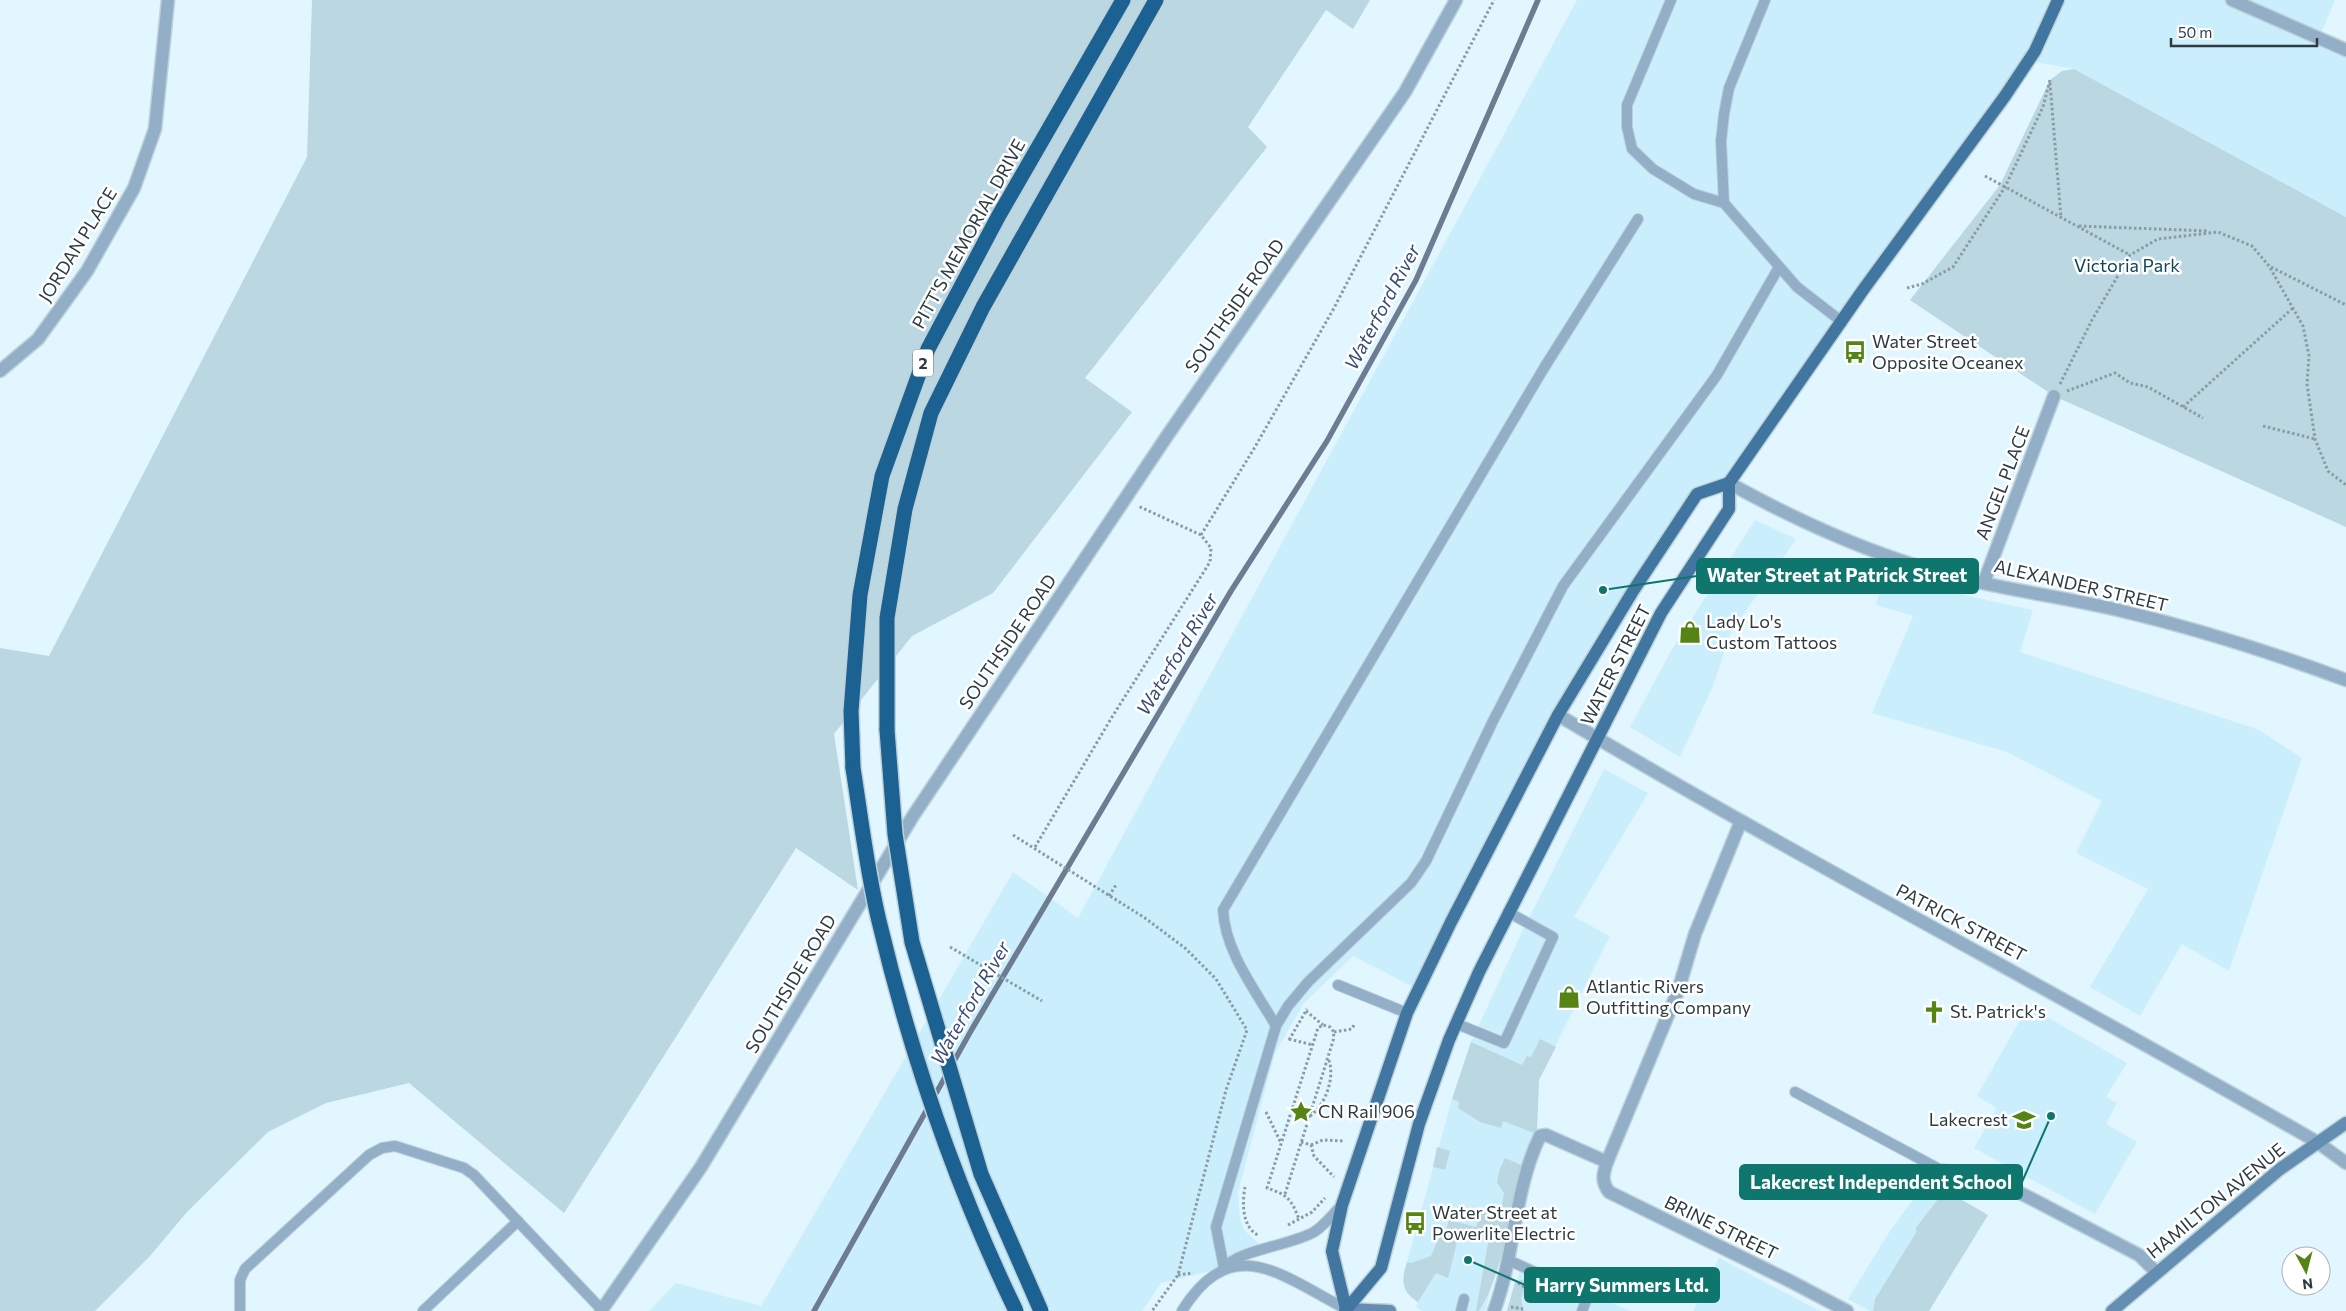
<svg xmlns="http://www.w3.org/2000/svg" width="2346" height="1311" viewBox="0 0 2346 1311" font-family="Commissioner,sans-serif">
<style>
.built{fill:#cbeefd}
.green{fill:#bbd7e2}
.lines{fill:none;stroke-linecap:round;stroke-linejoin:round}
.stream{stroke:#6d7c90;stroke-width:5.5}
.lane-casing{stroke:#bdd1d9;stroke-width:12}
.street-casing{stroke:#bdd1d9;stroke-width:15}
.secondary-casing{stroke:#bdd1d9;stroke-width:15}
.primary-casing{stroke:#bdd1d9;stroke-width:15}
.highway-casing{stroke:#bdd1d9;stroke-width:18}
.path{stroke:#8a9ca3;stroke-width:3;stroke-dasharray:2.5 2.5;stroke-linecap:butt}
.lane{stroke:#93afc7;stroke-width:10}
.street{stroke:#93afc7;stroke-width:12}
.secondary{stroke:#648eb1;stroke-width:12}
.primary{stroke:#4076a0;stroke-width:12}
.highway{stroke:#1b6192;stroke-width:15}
.highway-bridge-casing{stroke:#bdd1d9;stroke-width:18;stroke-linecap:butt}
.highway-bridge{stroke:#1b6192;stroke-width:15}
.labels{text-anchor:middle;stroke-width:5;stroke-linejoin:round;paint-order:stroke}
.shield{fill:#fff;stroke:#6d767b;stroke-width:1}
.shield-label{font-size:16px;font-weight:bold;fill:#2e3c42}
.street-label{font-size:18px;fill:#2e3c42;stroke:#fff}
.park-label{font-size:18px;fill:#124354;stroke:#fff}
.poi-label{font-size:18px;fill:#2e3c42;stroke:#fff;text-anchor:start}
.water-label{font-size:19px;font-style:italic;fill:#384c75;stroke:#fff}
.leader{fill:none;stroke:#0f766e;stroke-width:2}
.callout-dot{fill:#0f766e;stroke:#fff;stroke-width:2}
.callout{fill:#0f766e;stroke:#0f766e;stroke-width:2}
.callout-label{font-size:19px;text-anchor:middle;font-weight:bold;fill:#fff}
</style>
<rect width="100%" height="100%" fill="#e1f6ff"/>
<!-- built -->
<g class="built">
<path d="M1577 0H2335L2319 38 2346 50V217L2074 69 2029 61 1729 483 1697 494 1558 715 1419 990 1353 956 1304 1003 1275 1053 1238 1192 1240 1219 1245 1231 1266 1250 1224 1268 1161 1283 1142 1311H649L676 1283 761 1306 1013 872 1078 918Z"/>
<path d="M1755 520 1796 539 1731 632 1713 686 1680 757 1630 727 1671 651Z"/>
<path d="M1884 575 1940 590 2033 610 2020 652 2257 729 2302 758 2229 971 2182 944 2140 1016 2090 987 2148 889 2076 853 2102 801 2007 752 1872 713 1913 616 1876 605Z"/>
<path d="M1604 769 1648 793 1574 917 1610 936 1539 1079 1537 1129 1521 1165 1503 1245 1485 1311H1422L1416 1307 1418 1302 1415 1300 1407 1262 1452 1099 1471 1042 1522 932Z"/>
<path d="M2028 1006 2127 1063 2106 1097 2117 1103 2106 1124 2137 1142 2095 1214 1974 1148 1997 1108 1977 1096Z"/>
<path d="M1926 1182H1934L1945 1190 1915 1229 1918 1230 1875 1299 1873 1311H1870L1848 1299 1890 1231Z"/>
<path d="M1719 1258 1820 1311H1693Z"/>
<path d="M1523 1262 1630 1311H1507Z"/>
</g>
<!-- green -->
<g class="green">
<path d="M312 0H1370L1353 29 1326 10 1248 127 1267 147 1085 378 1132 412 993 593 912 636 834 734 858 890 796 848 564 1213 409 1083 326 1103 268 1132 187 1212 150 1256 95 1311H0V648L49 656 307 157Z"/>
<path d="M2074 69 2346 217V527L2054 396 1910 300 2000 185 2050 80 2062 71Z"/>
<path d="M1540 1039 1556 1047 1539 1080 1537 1129 1534 1133 1503 1121 1501 1128 1480 1122 1458 1108 1459 1102 1452 1099 1471 1042 1522 1065 1527 1056 1531 1057Z"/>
<path d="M1437 1147 1450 1151 1445 1170 1433 1167Z"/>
<path d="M1505 1158 1521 1165C1511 1208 1503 1274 1479 1311H1476L1488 1243 1459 1234 1448 1278 1436 1273 1418 1302C1401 1292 1401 1280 1407 1262L1411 1263 1431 1256 1442 1230 1446 1231 1449 1220 1476 1227 1481 1211 1500 1216 1504 1193 1497 1183 1499 1171Z"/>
<path d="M1945 1190 1988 1215 1929 1311H1873L1875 1299 1917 1231 1915 1229Z"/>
<path d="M1521 1280 1547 1282 1562 1289 1559 1294 1547 1290 1526 1288 1521 1298 1523 1309 1526 1311H1507L1515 1282Z"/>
</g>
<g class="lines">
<!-- stream -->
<path class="stream" d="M814 1311 972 1029 1231 591 1327 441 1416 280 1538 0"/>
<defs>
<g id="lane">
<path d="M1671 0 1627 105V127L1632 149 1653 169 1694 194 1724 203"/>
<path d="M1765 0 1729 88 1724 114 1721 141 1724 203 1797 287 1841 321"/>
<path d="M1338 985 1407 1013"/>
<path d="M1457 1024 1504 1043 1553 937 1508 912"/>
<path d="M1276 1026C1256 991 1225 952 1223 910L1544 368 1638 219"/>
<path d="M1795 1092 1939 1169 1984 1174"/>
<path d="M1508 1260 1588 1296 1582 1311"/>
<path d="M1227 1265C1242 1250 1291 1245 1314 1232 1324 1226 1333 1214 1342 1205"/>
<path d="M1224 1268 1216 1227 1276 1026 1288 1006 1308 982 1411 883 1426 861 1493 721 1563 586 1717 375 1779 267"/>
<path d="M240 1311V1280L245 1269 369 1155 382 1148 395 1146 464 1168 474 1175 602 1310"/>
<path d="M423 1311 518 1221"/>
<path d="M1182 1311C1232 1230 1282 1276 1346 1309"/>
<path d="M1461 1311 1464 1299"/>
</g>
<g id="street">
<path d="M2232 0 2346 50"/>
<path d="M0 371 38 339 87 271 134 188 155 129 168 0"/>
<path d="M1729 483C1799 522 1870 554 1948 575 2005 590 2065 597 2122 611 2198 629 2273 653 2346 680"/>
<path d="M1984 582 2054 396"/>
<path d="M1558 715C1808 864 2066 997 2317 1142L2346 1163"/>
<path d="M1741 821 1695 934 1678 991 1607 1162C1603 1174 1601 1181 1609 1192L1790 1281 1847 1311"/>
<path d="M1984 1174 2139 1255 2156 1272"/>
<path d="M601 1311 701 1167 913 816 1167 436 1405 92 1456 0"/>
<path d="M1494 1311C1515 1255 1514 1189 1540 1136L1546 1135 1607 1162"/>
</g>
<g id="secondary">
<path d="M1346 1309 1390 1311"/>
<path d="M2112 1311 2280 1169 2346 1123"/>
</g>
<g id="primary">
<path d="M1729 483 1863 290 2005 96 2035 51 2058 0"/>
<path d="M1346 1309 1332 1251 1342 1205 1407 1013 1451 922 1558 715 1633 591 1697 494 1729 483"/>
<path d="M1345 1311 1381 1268 1419 1124 1449 1040 1479 972 1661 613 1729 509V483"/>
</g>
<g id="highway">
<path d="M887 730V618L905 509 931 413 983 307 1156 0"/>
<path d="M853 768 851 711 860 595 882 476 928 349 998 217 1123 0"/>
</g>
</defs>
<!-- lane casing -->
<use href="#lane" class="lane-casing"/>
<!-- street casing -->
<use href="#street" class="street-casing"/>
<!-- secondary casing -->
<use href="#secondary" class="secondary-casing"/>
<!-- primary casing -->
<use href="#primary" class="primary-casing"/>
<!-- highway casing -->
<use href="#highway" class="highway-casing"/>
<!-- path -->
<g class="path">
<path d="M2050 83 2061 218"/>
<path d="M1985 176 2130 255"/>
<path d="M2079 226 2208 231"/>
<path d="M2271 267 2346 305"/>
<path d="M1907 288 1922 284 1953 267 2005 187 2043 107 2050 80"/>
<path d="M2060 384 2092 320 2130 255 2158 239 2218 232 2252 246 2269 266 2303 326 2309 356 2307 384 2315 439 2328 471 2346 485"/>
<path d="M2067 391 2115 373 2130 383 2148 387 2203 418"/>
<path d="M2183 407 2293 308"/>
<path d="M2263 426 2315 439"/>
<path d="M1201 535 1255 447 1334 308 1494 0"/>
<path d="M1013 835 1145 918 1185 948 1216 979 1247 1030 1226 1090 1178 1275 1152 1311"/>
<path d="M1035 847 1112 717 1210 562 1211 548 1201 535 1138 506"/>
<path d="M1109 896 1116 885"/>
<path d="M950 947 1042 1001"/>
<path d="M1306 1011 1323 1025"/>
<path d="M1334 1032 1352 1029 1355 1023"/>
<path d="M1289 1039 1313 1045"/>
<path d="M1289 1040 1307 1009"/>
<path d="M1266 1112 1281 1143"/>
<path d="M1310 1116C1326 1105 1336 1075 1328 1058"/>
<path d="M1301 1142 1311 1145 1314 1156 1334 1177"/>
<path d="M1311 1145 1323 1140 1344 1141"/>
<path d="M1245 1187C1242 1203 1242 1227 1258 1235"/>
<path d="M1285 1194 1333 1041 1334 1032 1330 1027 1323 1025 1318 1028 1267 1188C1288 1195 1291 1199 1299 1219"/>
<path d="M1288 1225 1312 1212 1325 1198"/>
<path d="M1178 1275 1193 1273"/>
<path d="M1518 1283 1526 1288"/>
<path d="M1511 1307 1523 1309"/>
</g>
<!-- lane -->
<use href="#lane" class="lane"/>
<!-- street -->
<use href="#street" class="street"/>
<!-- secondary -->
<use href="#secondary" class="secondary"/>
<!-- primary -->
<use href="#primary" class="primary"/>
<!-- highway -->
<use href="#highway" class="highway"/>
<defs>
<g id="highway-bridge">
<path d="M887 730 895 834 912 942 981 1174 1041 1311"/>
<path d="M853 768C861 819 867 871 879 921 911 1056 956 1187 1016 1311"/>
</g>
</defs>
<!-- highway-bridge casing -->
<use href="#highway-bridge" class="highway-bridge-casing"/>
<!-- highway-bridge -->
<use href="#highway-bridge" class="highway-bridge"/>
</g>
<!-- icons -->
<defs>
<symbol id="bus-bare" viewBox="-9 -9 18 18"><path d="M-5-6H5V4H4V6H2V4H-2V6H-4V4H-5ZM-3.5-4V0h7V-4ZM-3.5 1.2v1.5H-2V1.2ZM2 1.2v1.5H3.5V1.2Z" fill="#558414" stroke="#fff" stroke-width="2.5" paint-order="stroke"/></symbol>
<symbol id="shop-bare" viewBox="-9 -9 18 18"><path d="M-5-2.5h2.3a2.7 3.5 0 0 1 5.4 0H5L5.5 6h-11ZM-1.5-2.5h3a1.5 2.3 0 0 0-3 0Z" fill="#558414" stroke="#fff" stroke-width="2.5" paint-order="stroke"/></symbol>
<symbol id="church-bare" viewBox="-9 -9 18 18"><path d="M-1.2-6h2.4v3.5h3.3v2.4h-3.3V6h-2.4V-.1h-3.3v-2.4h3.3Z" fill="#558414" stroke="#fff" stroke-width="2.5" paint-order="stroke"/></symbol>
<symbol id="sight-bare" viewBox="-9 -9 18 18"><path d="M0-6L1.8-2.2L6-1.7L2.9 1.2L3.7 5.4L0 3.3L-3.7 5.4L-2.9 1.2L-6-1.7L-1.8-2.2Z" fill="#558414" stroke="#fff" stroke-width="2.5" paint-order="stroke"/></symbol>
<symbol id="school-bare" viewBox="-9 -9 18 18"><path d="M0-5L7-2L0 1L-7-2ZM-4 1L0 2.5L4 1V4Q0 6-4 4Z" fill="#558414" stroke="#fff" stroke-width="2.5" paint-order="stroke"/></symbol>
</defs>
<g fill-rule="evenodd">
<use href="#bus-bare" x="1839" y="336" width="32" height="32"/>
<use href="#shop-bare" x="1674" y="616" width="32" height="32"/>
<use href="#shop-bare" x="1553" y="981" width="32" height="32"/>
<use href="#church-bare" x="1918" y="996" width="32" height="32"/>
<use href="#sight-bare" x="1285" y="1096" width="32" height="32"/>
<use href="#school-bare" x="2008" y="1104" width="32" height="32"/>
<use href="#bus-bare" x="1399" y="1207" width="32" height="32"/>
</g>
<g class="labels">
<!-- shield labels -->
<rect class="shield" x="913" y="349.5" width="20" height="27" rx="4"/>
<g class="shield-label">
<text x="923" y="369">2</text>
</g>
<!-- street labels -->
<g class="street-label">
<text transform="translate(969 234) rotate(-61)" y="6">PITT'S MEMORIAL DRIVE</text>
<text transform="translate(78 245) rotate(-58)" y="6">JORDAN PLACE</text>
<text transform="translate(1235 306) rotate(-55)" y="6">SOUTHSIDE ROAD</text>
<text transform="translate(2003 483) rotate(-69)" y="6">ANGEL PLACE</text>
<text transform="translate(2081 586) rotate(13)" y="6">ALEXANDER STREET</text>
<text transform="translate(1008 642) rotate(-56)" y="6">SOUTHSIDE ROAD</text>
<text transform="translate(1616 665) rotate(-63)" y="6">WATER STREET</text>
<text transform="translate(1961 923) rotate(28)" y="6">PATRICK STREET</text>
<text transform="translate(791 984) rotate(-59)" y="6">SOUTHSIDE ROAD</text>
<text transform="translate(2216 1201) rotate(-39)" y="6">HAMILTON AVENUE</text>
<text transform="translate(1721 1228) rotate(26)" y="6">BRINE STREET</text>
</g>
<!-- park labels -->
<g class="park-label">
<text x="2127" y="272">Victoria Park</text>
</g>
<!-- poi labels -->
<g class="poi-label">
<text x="1872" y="348">Water Street<tspan x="1872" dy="21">Opposite Oceanex</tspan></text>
<text x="1706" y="628">Lady Lo's<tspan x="1706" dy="21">Custom Tattoos</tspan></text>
<text x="1586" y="993">Atlantic Rivers<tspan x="1586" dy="21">Outfitting Company</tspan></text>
<text x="1950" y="1018">St. Patrick's</text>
<text x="1318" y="1118">CN Rail 906</text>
<text x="2008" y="1126" text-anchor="end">Lakecrest</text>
<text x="1432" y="1219">Water Street at<tspan x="1432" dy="21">Powerlite Electric</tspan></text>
</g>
<!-- water labels -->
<g class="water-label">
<text transform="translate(1382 307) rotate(-62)" y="7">Waterford River</text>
<text transform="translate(1177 654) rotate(-59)" y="7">Waterford River</text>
<text transform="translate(970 1003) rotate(-60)" y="7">Waterford River</text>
</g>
</g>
<!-- callouts -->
<path class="leader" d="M1603 590L1697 576M2051 1116L2022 1182M1468 1260L1525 1285"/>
<g class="callout-dot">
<circle cx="1603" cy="590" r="5"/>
<circle cx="2051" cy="1116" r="5"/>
<circle cx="1468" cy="1260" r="5"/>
</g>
<g class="callout">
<rect x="1697" y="559" width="281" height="34" rx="5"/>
<rect x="1740" y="1165" width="282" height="34" rx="5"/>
<rect x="1525" y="1268" width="194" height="34" rx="5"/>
</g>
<g class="callout-label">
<text x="1837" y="582">Water Street at Patrick Street</text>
<text x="1881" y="1189">Lakecrest Independent School</text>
<text x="1622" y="1292">Harry Summers Ltd.</text>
</g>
<!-- north arrow -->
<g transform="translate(2306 1271) rotate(173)"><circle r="24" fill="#ffffff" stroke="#abb1b3"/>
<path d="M0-4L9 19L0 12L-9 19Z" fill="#558414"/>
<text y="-8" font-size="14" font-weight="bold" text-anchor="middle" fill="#2e3c42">N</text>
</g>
<!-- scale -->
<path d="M2171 38v8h146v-8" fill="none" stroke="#2e3c42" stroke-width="2.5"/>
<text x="2178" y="38" font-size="15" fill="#2e3c42" stroke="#ffffff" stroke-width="4" paint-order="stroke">50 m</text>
</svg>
